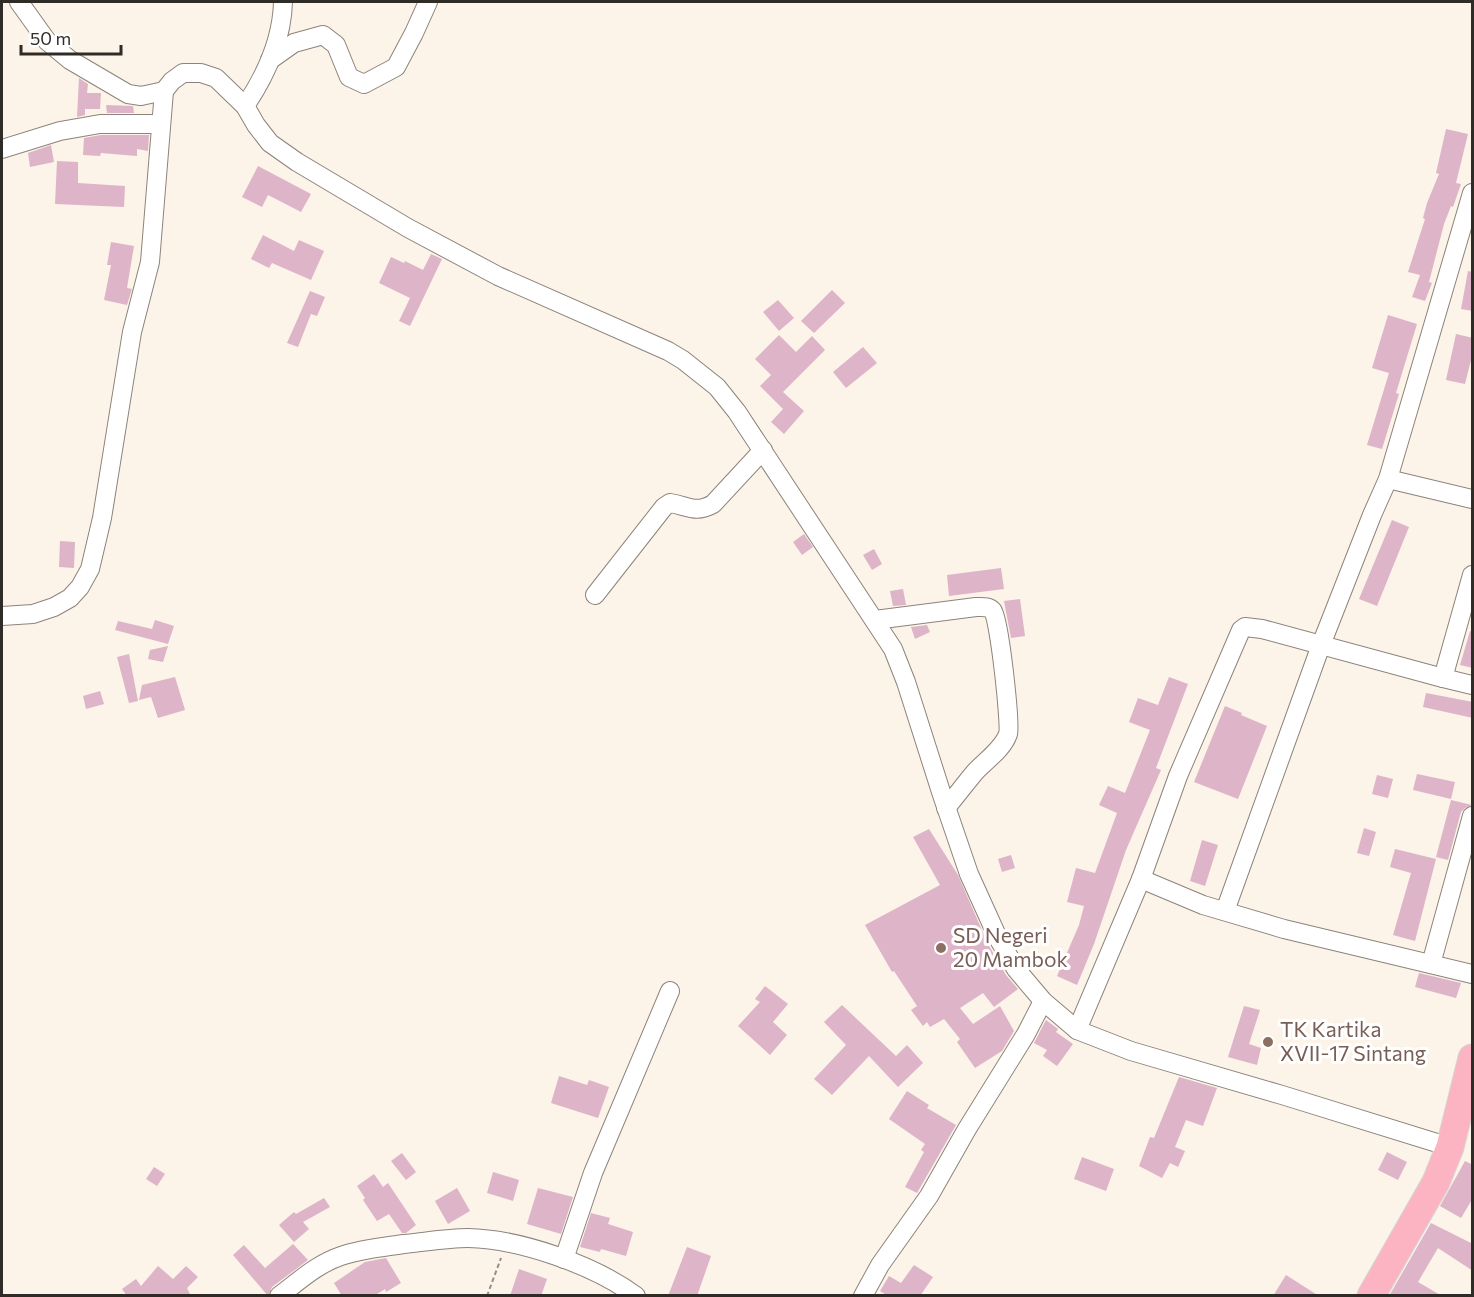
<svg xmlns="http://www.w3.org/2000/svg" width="1474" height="1297" viewBox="0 0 1474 1297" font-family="Commissioner,sans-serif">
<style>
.building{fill:#deb4c9}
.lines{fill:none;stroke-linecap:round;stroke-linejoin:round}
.minor-casing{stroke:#8c837a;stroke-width:20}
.highway-casing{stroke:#d5d5d4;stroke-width:29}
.path{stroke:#958f88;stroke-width:2;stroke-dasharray:4.5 3;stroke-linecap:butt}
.minor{stroke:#fff;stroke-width:18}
.highway{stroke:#fcb4c3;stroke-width:27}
.education-dot{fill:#8d6e63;stroke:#fff;stroke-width:2}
.labels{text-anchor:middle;stroke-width:6;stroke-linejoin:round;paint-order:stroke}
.education-label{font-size:21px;fill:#785e54;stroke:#fff;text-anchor:start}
</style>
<rect width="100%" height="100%" fill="#fcf3e9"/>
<!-- building -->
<g class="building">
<path d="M79 78 88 84 87 93H101L100 109H85V115L77 117Z"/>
<path d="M106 105 133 106 134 113H107Z"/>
<path d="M1446 129 1468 134 1456 183 1461 184 1453 207 1451 206 1444 224 1429 282 1432 283 1425 301 1412 297 1420 275 1408 272 1425 219 1423 218 1427 203 1439 174 1436 173Z"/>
<path d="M101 135H149L148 151 137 149V156L101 153 100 156 83 155 84 138Z"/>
<path d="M51 145 54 162 30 167 28 153Z"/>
<path d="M57 161 78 162V183L125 186 124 207 55 204Z"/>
<path d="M258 166 311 194 301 212 268 195 262 207 242 197Z"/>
<path d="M263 235 294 251 299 240 324 251 311 280 272 263 269 268 251 259Z"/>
<path d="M111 242 134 246 127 288 132 289 127 305 104 300 111 265H107Z"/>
<path d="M431 254 442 259 410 326 399 321 410 298 379 283 391 257 404 263 405 261 423 270Z"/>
<path d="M1468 271 1473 272V311L1461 309Z"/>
<path d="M832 290 845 303 814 333 801 321Z"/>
<path d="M310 291 325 297 317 316 311 314 298 347 287 343Z"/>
<path d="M778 300 794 318 779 331 763 312Z"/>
<path d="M1388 315 1417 324 1396 393 1399 394 1382 449 1367 445 1389 373 1372 368Z"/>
<path d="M1456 334 1473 338V352L1465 384 1446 380Z"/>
<path d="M779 335 796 352 812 336 825 350 783 392 804 411 784 434 771 422 783 409 760 386 771 375 755 359Z"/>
<path d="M863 347 877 363 846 388 833 372Z"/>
<path d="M1392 520 1409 527 1377 606 1359 599Z"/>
<path d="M804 534 813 547 802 555 793 542Z"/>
<path d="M60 541 75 542 74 568 59 567Z"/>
<path d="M874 549 882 564 872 570 863 555Z"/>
<path d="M1001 568 1004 589 949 596 947 575Z"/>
<path d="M903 589 906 605 893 606 890 591Z"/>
<path d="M1020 599 1025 636 1011 638 1004 601Z"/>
<path d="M155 620 174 626 168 644 115 630 118 621 152 629Z"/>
<path d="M927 625 930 632 915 639 911 627Z"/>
<path d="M1470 631 1473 632V668L1460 665Z"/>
<path d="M168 646 163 662 148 659 150 650Z"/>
<path d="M129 654 138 701 129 703 117 657Z"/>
<path d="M175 677 185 710 158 718 151 697 139 700 142 685Z"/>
<path d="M1169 677 1188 684 1156 768 1161 770 1126 850 1094 944 1077 985 1057 976 1079 925 1084 906 1067 902 1076 868 1095 873 1117 813 1099 805 1108 786 1125 793 1150 730 1129 722 1138 698 1158 705Z"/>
<path d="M100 691 104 704 86 709 83 696Z"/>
<path d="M1426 693 1473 702V718L1423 707Z"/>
<path d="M1225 706 1242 713 1241 715 1267 726 1238 799 1194 782Z"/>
<path d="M1417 774 1455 782 1451 799 1413 790Z"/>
<path d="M1377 775 1393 779 1388 798 1372 794Z"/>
<path d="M1451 800 1472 805 1465 808 1461 812 1448 860 1436 857Z"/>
<path d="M1364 828 1376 832 1369 856 1357 853Z"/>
<path d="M929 829 958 875 988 944 1006 975 1018 989 994 1007 983 993 960 1008 973 1024 1000 1006 1014 1031 1002 1051 975 1068 957 1042 960 1039 944 1019 930 1027 927 1022 923 1026 911 1010 917 1006 894 971 892 972 865 925 940 885 913 837Z"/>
<path d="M1202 840 1218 845 1205 886 1190 881Z"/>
<path d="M1395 849 1436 859 1415 941 1393 935 1411 873 1390 867Z"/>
<path d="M1011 855 1015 868 1002 872 998 859Z"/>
<path d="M1419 973 1461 983 1456 998 1415 987Z"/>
<path d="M765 986 788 1004 773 1022 787 1035 770 1055 738 1026 760 1002 755 999Z"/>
<path d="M842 1005 896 1056 907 1045 923 1063 898 1087 869 1056 832 1095 814 1079 846 1045 824 1022Z"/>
<path d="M1244 1006 1260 1010 1249 1044 1261 1048 1257 1065 1228 1057Z"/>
<path d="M1046 1020 1058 1029 1056 1032 1073 1044 1057 1066 1043 1056 1047 1050 1034 1043Z"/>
<path d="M559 1076 587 1085 589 1080 609 1087 598 1118 551 1103Z"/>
<path d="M1179 1077 1217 1088 1203 1126 1186 1120 1175 1147 1185 1151 1178 1167 1170 1163 1162 1178 1139 1166 1150 1137 1154 1138Z"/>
<path d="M907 1091 929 1105 927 1108 956 1125 917 1193 905 1187 924 1152 921 1150 925 1144 889 1119Z"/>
<path d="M1387 1152 1407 1162 1398 1180 1378 1170Z"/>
<path d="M402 1153 416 1172 406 1180 391 1161Z"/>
<path d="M1082 1157 1114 1169 1106 1191 1074 1179Z"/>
<path d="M1465 1161 1473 1165V1198L1461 1218 1440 1206Z"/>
<path d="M154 1167 165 1174 157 1186 146 1179Z"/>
<path d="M493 1172 519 1180 513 1201 487 1193Z"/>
<path d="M374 1174 383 1187 388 1183 416 1225 406 1233H402L389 1214 377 1221 363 1200 365 1198 357 1186Z"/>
<path d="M457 1188 470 1211 448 1224 435 1201Z"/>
<path d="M538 1188 573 1197 561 1234 527 1224Z"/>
<path d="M324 1198 330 1207 303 1222 309 1229 294 1242 279 1225 294 1212 296 1214Z"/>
<path d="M591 1213 610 1218 608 1224 633 1232 626 1256 601 1249 600 1252 580 1247Z"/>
<path d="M1431 1223 1473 1244V1271L1438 1248 1418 1282 1442 1296H1389Z"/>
<path d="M293 1244 308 1260 272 1287 268 1296 233 1255 244 1245 265 1268Z"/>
<path d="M687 1247 711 1256 697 1296H668Z"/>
<path d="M386 1258 401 1283 386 1292 385 1289 374 1296H342L334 1283 365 1262Z"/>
<path d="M914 1265 933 1277 920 1296H888L880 1291 889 1276 901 1283Z"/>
<path d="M158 1266 173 1279 186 1266 198 1277 187 1288 191 1296H127L122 1289 136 1279 141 1286Z"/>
<path d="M519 1269 547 1279 541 1296H510Z"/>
<path d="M1286 1275 1319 1296H1273Z"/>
</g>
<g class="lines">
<defs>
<g id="minor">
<path d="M19 2 47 41 70 60 128 94 141 96 164 91 172 81 183 73H201L216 78 245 106 256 125 270 143 297 162 408 228 498 276 668 351 683 360 717 387 737 412 893 649 906 682 942 795 969 874 998 938 1016 969 1043 1001 1077 1030 1131 1051 1282 1095 1450 1147"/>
<path d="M270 60 294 43 323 35 336 45 349 77 364 84 396 67 414 33 428 2"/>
<path d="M245 106C266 75 282 40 283 2"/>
<path d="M2 149 60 131 100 124H161"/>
<path d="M1388 479 1472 499"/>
<path d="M1472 575 1443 678 1472 685"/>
<path d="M595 595 664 507 670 503C688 506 695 514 713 504L763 450"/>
<path d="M2 616 33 614 54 607 70 598 80 587 90 569 102 518 132 332 150 262 164 91"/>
<path d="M875 620 976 607C982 607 989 606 993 611 999 617 1011 725 1008 734 1003 749 985 761 975 772 965 784 956 796 946 808"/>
<path d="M1141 879 1178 776 1241 630 1245 627 1262 629 1443 678"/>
<path d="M1225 911 1321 645 1372 515 1388 479 1472 193"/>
<path d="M1431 964 1472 816"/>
<path d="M1077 1030 1141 879 1203 905 1284 929 1472 974"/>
<path d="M564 1259 593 1173 670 991"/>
<path d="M279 1296C299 1281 317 1264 341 1256 361 1249 384 1247 404 1244 425 1242 447 1238 468 1238 520 1239 594 1265 636 1296"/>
<path d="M863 1296 880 1265 929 1196 967 1129 1026 1034 1043 1001"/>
</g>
<path id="highway" d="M1371 1296 1436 1182 1450 1147 1472 1058"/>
</defs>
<!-- minor casing -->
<use href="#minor" class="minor-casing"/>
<!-- highway casing -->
<use href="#highway" class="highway-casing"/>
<!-- path -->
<path class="path" d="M487 1296 501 1258"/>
<!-- minor -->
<use href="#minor" class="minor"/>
<!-- highway -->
<use href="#highway" class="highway"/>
</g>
<!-- markers -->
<g class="education-dot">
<circle cx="941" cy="948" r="6"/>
<circle cx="1268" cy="1042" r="6"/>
</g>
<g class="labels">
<!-- education labels -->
<g class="education-label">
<text x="953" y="943">SD Negeri<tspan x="953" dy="24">20 Mambok</tspan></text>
<text x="1280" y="1037">TK Kartika<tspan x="1280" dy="24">XVII-17 Sintang</tspan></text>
</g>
</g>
<!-- border -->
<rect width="1474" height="1297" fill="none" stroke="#2f2c28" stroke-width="6"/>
<!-- scale -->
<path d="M21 45v9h100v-9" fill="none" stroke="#2f2c28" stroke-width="3"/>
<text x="30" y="45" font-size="18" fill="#2f2c28" stroke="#ffffff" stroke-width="4.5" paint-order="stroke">50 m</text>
</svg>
